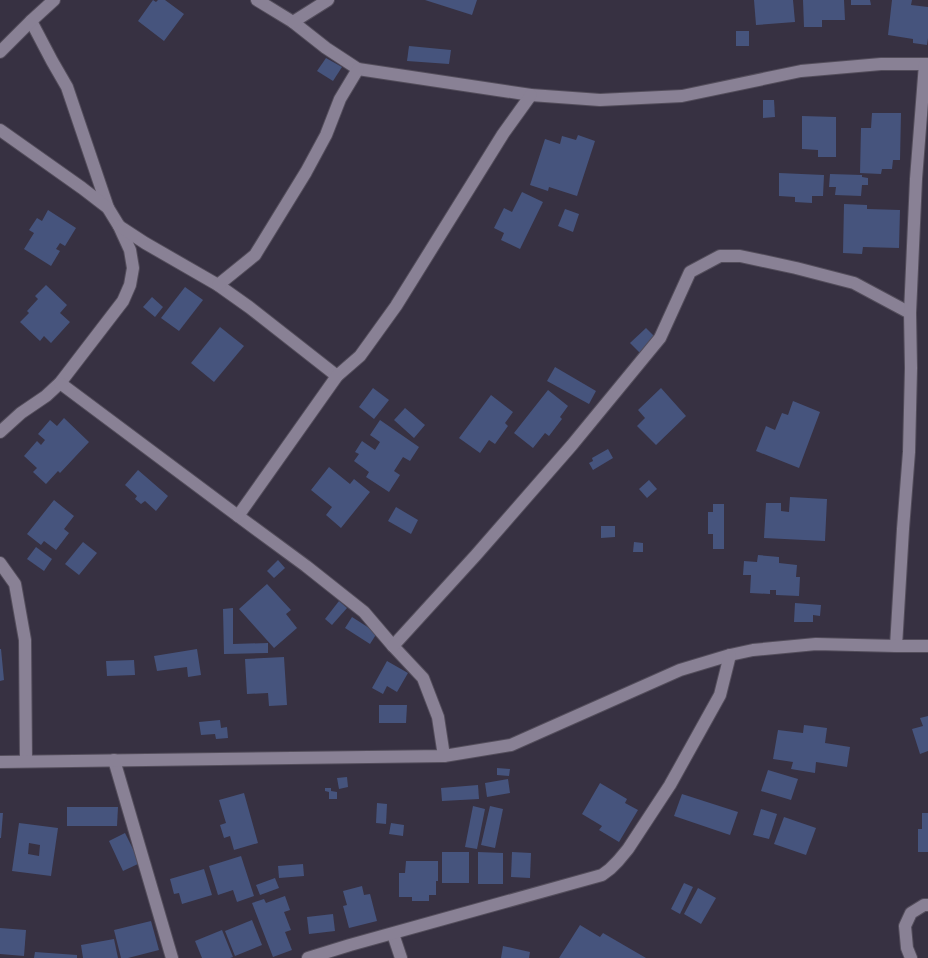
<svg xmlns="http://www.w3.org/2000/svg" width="928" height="958" viewBox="0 0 928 958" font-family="'Exo 2',sans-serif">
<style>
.building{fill:#46547d;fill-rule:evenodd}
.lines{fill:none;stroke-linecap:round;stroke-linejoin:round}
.street-casing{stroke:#534d5b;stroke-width:14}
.street{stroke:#898195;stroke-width:12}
</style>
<rect width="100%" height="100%" fill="#373142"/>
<!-- building -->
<g class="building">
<path d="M153 0 156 2 158 0H165L184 14 164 41 138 21Z"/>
<path d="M425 0H477L472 15Z"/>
<path d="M754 0H793L795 22 756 25Z"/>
<path d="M803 0H844L845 20H822V27H804Z"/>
<path d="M851 0H870L871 5H851Z"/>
<path d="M892 0H912L911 5 928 7V38L927 45 913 43V39L888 35Z"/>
<rect x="736" y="31" width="13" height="15"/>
<path d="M409 46 451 50 449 64 407 61Z"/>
<path d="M326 58 342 67 333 81 317 71Z"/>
<path d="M763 100H774L775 117 763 118Z"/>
<path d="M872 113H901L900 160H893L892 169H882L881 174 860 173 861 128H871Z"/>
<path d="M802 116 836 117V157H818V150L802 149Z"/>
<path d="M578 135 595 141 577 196 549 187 548 191 530 185 545 139 560 144 562 136 576 140Z"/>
<path d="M779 173 824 175 823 196H812V203L795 202V197L779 196Z"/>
<path d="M830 174 862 175V177L868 178V185H862L861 196 835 195 836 187H829Z"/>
<path d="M522 192 543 202 520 249 501 240 504 233 494 228 504 208 512 212Z"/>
<path d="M844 204 867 205V209L900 210 899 248 863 247 862 254 843 253Z"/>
<path d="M565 209 579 214 573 232 558 226Z"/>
<path d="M48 210 76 228 65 246 60 243 56 249 60 251 51 266 24 249 34 233 29 230 37 218 42 221Z"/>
<path d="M46 285 67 305 60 313 70 322 51 343 44 336 40 341 20 322 29 313 27 311 38 299 35 296Z"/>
<path d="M185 287 203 300 179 331 161 318Z"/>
<path d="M152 297 163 307 155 317 143 307Z"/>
<path d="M220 327 244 346 214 382 191 363Z"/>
<path d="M646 328 656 338 640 353 630 343Z"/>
<path d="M555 367 596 391 589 404 547 381Z"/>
<path d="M373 388 389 400 374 419 359 407Z"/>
<path d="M661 388 686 416 656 445 637 426 645 418 638 410Z"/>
<path d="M548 390 568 406 560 417 562 419 549 436 545 433 533 448 514 433Z"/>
<path d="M491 395 513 412 505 423 508 426 495 444 489 440 480 453 459 438Z"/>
<path d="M793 401 820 412 799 468 756 451 766 426 775 430 782 413 788 415Z"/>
<path d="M405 408 425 425 414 438 394 420Z"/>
<path d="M64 418 89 442 60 473 58 471 46 484 33 472 37 468 24 456 37 441 41 445 45 440 38 434 50 420 57 426Z"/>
<path d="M380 420 419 447 410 461 403 457 394 471 400 475 389 492 366 477 369 472 354 461 359 454 355 452 362 441 375 450 380 442 370 435Z"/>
<path d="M608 449 613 458 593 470 589 463 593 461 592 458Z"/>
<path d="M329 467 350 484 354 479 370 492 341 528 326 515 332 507 311 490Z"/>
<path d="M138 470 168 496 156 511 145 501 141 504 135 499 137 496 125 485Z"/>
<path d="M649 480 657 489 647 498 639 489Z"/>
<path d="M790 497 827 499 825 541 764 538 766 503H781V511L789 512Z"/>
<path d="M54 500 74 516 64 529 69 533 56 550 44 541 41 545 27 534Z"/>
<path d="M713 504H724V549H713V534H708V512H713Z"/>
<path d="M396 507 418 520 411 534 388 521Z"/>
<path d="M601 526H615V537L601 538Z"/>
<path d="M83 542 97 553 79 575 65 564Z"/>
<path d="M634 542 643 543V552H633Z"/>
<path d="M36 547 52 559 44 571 27 559Z"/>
<path d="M758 555 779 557V563L797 565 796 577H800L799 596 776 595V590H770V594L750 593 751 575H743L744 561 757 562Z"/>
<path d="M278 560 285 568 274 578 267 571Z"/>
<path d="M267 584 291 610 286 614 297 628 274 648 239 609Z"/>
<path d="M339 601 347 608 332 625 325 619Z"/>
<path d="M795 603 821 605 820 616 813 615V622H794Z"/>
<path d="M233 608V644L268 643V653L224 654 223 609Z"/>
<path d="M352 617 377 633 370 644 345 628Z"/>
<path d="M0 649H1L4 680 0 681Z"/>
<path d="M197 649 201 675 188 677 187 667 157 671 154 656Z"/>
<path d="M284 657 287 705 269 706 268 693 247 694 245 659Z"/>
<path d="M134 660 135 675 107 676 106 661Z"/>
<path d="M387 661 408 673 397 692 387 686 383 694 372 688Z"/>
<path d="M379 705H407L406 723H379Z"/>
<path d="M928 716V751L920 754 912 729 923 726 920 718Z"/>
<path d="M220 720 221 728 227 727 228 738 216 739 215 734 201 735 199 722Z"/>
<path d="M804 725 827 728 825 743 850 747 847 767 816 762 815 773 791 769 793 762 773 759 778 730 803 733Z"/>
<path d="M497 768 510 769 509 776 497 775Z"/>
<path d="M768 770 798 779 791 800 761 791Z"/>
<path d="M347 777 348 787 339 789 337 778Z"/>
<path d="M508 779 510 793 487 797 485 783Z"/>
<path d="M600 783 627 799 625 803 638 810 619 842 599 830 602 826 582 814Z"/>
<path d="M478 785 479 799 442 801 441 788Z"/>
<path d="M325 788H331V791L337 792V799H329V792L325 791Z"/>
<path d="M244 793 258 843 234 850 230 836 224 838 220 825 226 823 219 800Z"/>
<path d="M682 794 738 812 730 835 674 816Z"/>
<path d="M377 803 387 804 386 824 376 823Z"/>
<path d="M473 806 485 809 477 849 465 847Z"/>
<path d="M490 806 503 809 495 848 481 845Z"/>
<path d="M67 807H118L117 826H67Z"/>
<path d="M761 809 777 814 769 839 753 835Z"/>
<path d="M0 813H3L1 838H0Z"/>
<path d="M922 813H928V852H918V829H922Z"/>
<path d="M784 817 816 828 806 855 774 844Z"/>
<path d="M19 823 58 828 51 876 12 871ZM29 843 40 845 39 856 28 854Z"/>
<path d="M391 823 404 825 403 836 389 834Z"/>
<path d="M125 833 140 863 123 871 109 841Z"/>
<rect x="442" y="852" width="27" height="31"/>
<path d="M478 852 503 853V884H478Z"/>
<path d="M512 852 531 853 530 878 511 877Z"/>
<path d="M241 856 254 896 237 902 233 890 218 895 209 866Z"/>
<path d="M406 861H438V881H436V895H429V901H412V897H399V873H405Z"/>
<path d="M303 864 304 876 279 878 278 866Z"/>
<path d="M204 869 212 895 182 904 179 893 174 894 170 879Z"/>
<path d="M275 878 279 888 260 895 256 885Z"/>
<path d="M684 883 693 887 680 914 671 909Z"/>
<path d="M362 886 364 895 370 894 377 921 349 928 343 906 347 905 343 891Z"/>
<path d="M698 888 716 898 701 924 684 914Z"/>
<path d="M285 896 290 910 284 912 291 930 285 932 292 950 273 957 252 903 264 899 266 903Z"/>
<path d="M333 914 335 931 309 934 307 917Z"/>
<path d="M252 920 262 945 235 956 225 931Z"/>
<path d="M151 921 159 950 128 958H121L114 930Z"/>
<path d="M580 925 600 937 603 933 646 958H559Z"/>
<path d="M0 928 26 930 24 956 0 954Z"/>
<path d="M222 930 233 957 230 958H202L195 941Z"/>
<path d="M114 939 118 958H83L81 945Z"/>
<path d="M503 946 530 952 529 958H501Z"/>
<path d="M35 952 77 955V958H34Z"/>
</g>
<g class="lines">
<defs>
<g id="street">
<path d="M257 0 293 22 326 48 358 69 531 95 600 100 682 96 801 71 881 64H928"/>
<path d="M31 21 52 61 67 87 108 208"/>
<path d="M293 22 328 0"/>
<path d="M0 52 31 21 54 0"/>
<path d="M0 130 82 188 108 208 119 226 130 250 133 268 130 285 123 301 60 383 46 396 21 413 0 432"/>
<path d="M119 226 145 243 218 285 249 307 337 376"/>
<path d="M218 285 255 255 306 172 326 135 340 99 358 69"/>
<path d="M60 383 238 516 306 566 364 612 393 646 423 678 438 717 444 756"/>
<path d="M238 516 337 376 360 356 396 306 503 134 531 95"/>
<path d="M0 563 15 584 25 640 26 761"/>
<path d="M393 646 476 555 572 445 660 338 690 272 720 256H740L796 268 854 283 910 313"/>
<path d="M896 646 903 529 909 452 911 368 910 313 916 179 925 64"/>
<path d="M114 760 172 958"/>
<path d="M0 762 444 756 511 745 680 670 730 655 753 650 816 644 896 646H928"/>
<path d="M393 934 401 958"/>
<path d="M308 958 350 945 602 875 610 869 618 861 628 849 670 785 720 695 730 655"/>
<path d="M911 958 907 948 905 926 911 913 924 905H928"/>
</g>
</defs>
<!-- street casing -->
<use href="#street" class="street-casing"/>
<!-- street -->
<use href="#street" class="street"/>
</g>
</svg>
